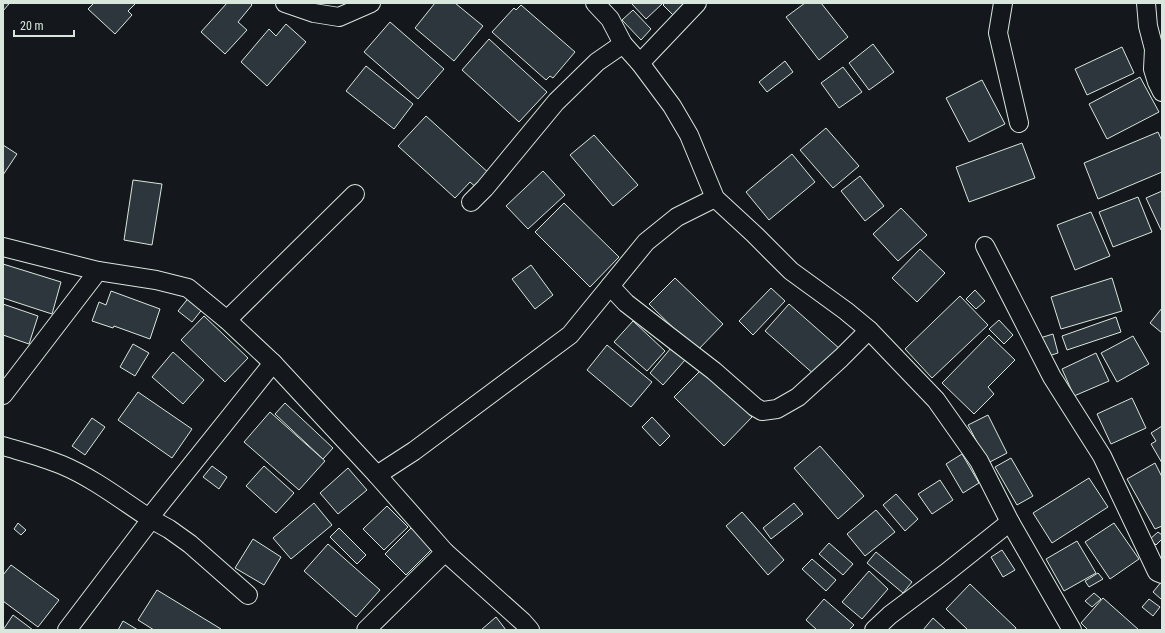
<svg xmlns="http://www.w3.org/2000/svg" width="1165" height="633" viewBox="0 0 1165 633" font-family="'Roboto Condensed',sans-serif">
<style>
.building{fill:#2c363c;stroke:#d8e6dc}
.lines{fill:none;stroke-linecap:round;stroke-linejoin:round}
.minor-casing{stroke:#d8e6dc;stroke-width:20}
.minor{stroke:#14181c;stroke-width:18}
</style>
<rect width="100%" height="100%" fill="#14181c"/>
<!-- building -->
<g class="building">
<path d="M3 3 9 4 3 11Z"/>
<path d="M94 3H136L128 11 132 15 115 34 88 9Z"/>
<path d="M227 3H250L252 5 238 22 247 30 225 54 201 32Z"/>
<path d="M435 3H455L483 26 454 61 415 28Z"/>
<path d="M631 3H663L646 19Z"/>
<path d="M665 3H690L676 18 663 5Z"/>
<path d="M805 3H821L848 37 819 60 786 17Z"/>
<path d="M521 5 575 52 553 78 550 76 546 80 492 32 514 8 516 10Z"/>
<path d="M633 10 651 29 641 40 622 20Z"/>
<path d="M390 22 444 69 418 99 364 52Z"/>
<path d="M286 24 306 42 267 86 241 62 269 29 276 36Z"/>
<path d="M489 39 547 92 519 122 462 70Z"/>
<path d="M873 44 894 72 869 90 849 63Z"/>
<path d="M1122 47 1134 73 1087 95 1075 69Z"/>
<path d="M785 61 793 72 767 92 759 82Z"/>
<path d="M366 66 413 104 394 129 346 91Z"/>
<path d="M843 67 862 92 839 108 821 83Z"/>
<path d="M1140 77 1159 112 1107 139 1089 104Z"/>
<path d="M982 80 1005 124 969 142 946 98Z"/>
<path d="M426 116 491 175 478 189 470 182 455 198 398 146Z"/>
<path d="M826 128 859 166 833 188 800 150Z"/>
<path d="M1158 132 1162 141V172L1098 199 1084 163Z"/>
<path d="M594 135 638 185 613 206 570 155Z"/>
<path d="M1022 143 1035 178 969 202 956 167Z"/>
<path d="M3 145 17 154 3 175Z"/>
<path d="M792 154 815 182 769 220 746 192Z"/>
<path d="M543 171 565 195 528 229 506 206Z"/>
<path d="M860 176 884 206 865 221 841 191Z"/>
<path d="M133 180 162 184 152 245 124 240Z"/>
<path d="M1162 191V230H1161L1146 198Z"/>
<path d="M1138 197 1152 232 1113 247 1099 212Z"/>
<path d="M564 203 619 257 590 287 535 232Z"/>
<path d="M901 208 927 235 898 261 873 234Z"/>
<path d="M1091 212 1110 256 1075 270 1057 225Z"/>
<path d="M920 249 945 273 917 302 892 278Z"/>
<path d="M3 264 61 282 52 314 3 298Z"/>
<path d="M531 265 553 295 535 309 512 279Z"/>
<path d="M675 278 723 324 697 351 649 304Z"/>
<path d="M1112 278 1122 311 1061 329 1051 297Z"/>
<path d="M771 288 785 301 753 335 739 321Z"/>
<path d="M975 290 985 301 976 309 966 299Z"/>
<path d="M111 291 160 309 150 339 114 326 113 328 92 321 99 302 106 305Z"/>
<path d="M190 296 204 307 192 322 178 311Z"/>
<path d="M960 296 988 325 932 378 905 349Z"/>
<path d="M3 304 38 316 29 344 3 335Z"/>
<path d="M789 304 840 349 816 376 765 331Z"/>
<path d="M1162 308V333L1150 323Z"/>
<path d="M204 316 248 358 225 382 181 340Z"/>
<path d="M1116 317 1121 332 1067 350 1062 336Z"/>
<path d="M999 320 1013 335 1004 344 989 329Z"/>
<path d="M633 321 665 351 647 371 614 342Z"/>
<path d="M1053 334 1058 353 1045 357 1040 338Z"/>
<path d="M989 335 1015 360 988 387 994 394 974 414 942 383Z"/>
<path d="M1133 336 1149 364 1117 382 1101 353Z"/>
<path d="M133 344 149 353 135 376 120 367Z"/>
<path d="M607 345 652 382 631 407 587 370Z"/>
<path d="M671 348 685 360 663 385 650 373Z"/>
<path d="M173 352 204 380 183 404 152 377Z"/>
<path d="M1096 353 1109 381 1074 396 1062 369Z"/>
<path d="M702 369 752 417 724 446 674 397Z"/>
<path d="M138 392 192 429 172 458 118 420Z"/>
<path d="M1132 398 1146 428 1111 444 1097 414Z"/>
<path d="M285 403 333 448 323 459 275 414Z"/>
<path d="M270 412 325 461 299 490 244 442Z"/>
<path d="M988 415 1007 453 988 463 968 425Z"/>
<path d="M652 417 670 436 660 446 642 427Z"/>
<path d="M92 418 105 427 85 455 72 446Z"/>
<path d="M1162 426V463L1151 444 1156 441 1151 433Z"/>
<path d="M820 446 864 496 838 519 794 468Z"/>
<path d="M962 454 979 483 963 493 946 464Z"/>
<path d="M1011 458 1033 496 1017 505 995 467Z"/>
<path d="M1155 463 1162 477V526L1155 529 1127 479Z"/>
<path d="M212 466 227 477 219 489 203 477Z"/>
<path d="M264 466 294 493 276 513 246 486Z"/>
<path d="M348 468 367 490 338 514 320 493Z"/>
<path d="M1089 478 1108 507 1052 543 1033 513Z"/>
<path d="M940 480 953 500 932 514 918 494Z"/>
<path d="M896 494 918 519 905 531 883 505Z"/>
<path d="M314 503 332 525 291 559 273 538Z"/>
<path d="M794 503 803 514 771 539 763 528Z"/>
<path d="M387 506 408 527 384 550 363 529Z"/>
<path d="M876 510 895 532 865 556 847 534Z"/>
<path d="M742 512 784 560 768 575 726 526Z"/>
<path d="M18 523 26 530 21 535 14 529Z"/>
<path d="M1114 523 1139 559 1110 579 1085 542Z"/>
<path d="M339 528 366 555 357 564 330 537Z"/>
<path d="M411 528 432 549 406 575 385 554Z"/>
<path d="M1158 532 1162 535V539L1156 545 1150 539Z"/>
<path d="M253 539 281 557 264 585 235 568Z"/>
<path d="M1077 541 1096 573 1064 591 1046 559Z"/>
<path d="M829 543 853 564 843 575 819 554Z"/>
<path d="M328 544 380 590 356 617 304 571Z"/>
<path d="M1002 550 1015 570 1003 577 991 557Z"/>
<path d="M876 552 912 582 903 593 867 563Z"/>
<path d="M812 559 836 580 826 591 802 569Z"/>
<path d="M11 565 59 600 38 627 3 601V575Z"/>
<path d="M869 571 888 589 862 619 842 602Z"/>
<path d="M1098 573 1103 579 1089 587 1085 581Z"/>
<path d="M1162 581V598L1161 599 1153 592Z"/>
<path d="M970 584 1016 628 1015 630H968L946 609Z"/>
<path d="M157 590 221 629 220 630H154L138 620Z"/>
<path d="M1094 593 1101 599 1092 607 1085 601Z"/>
<path d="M1103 598 1139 630H1088L1081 623Z"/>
<path d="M824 599 854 625 849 630H817L806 620Z"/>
<path d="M1149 599 1160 607 1153 616 1142 607Z"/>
<path d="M13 615 33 630H3Z"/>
<path d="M496 617 506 630H481Z"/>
<path d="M933 618 946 630H923Z"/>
<path d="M123 621 138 630H118Z"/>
</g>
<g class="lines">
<defs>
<g id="minor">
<path d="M285 3 314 13 339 17 371 3"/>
<path d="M595 3 610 19 623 44 640 63 672 106 689 135 715 198 754 234 791 271 846 311 869 330 936 400 979 461 1010 522 1072 630"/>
<path d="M1003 3 998 33 1019 123"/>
<path d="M1146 3 1148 26 1154 49 1153 69 1157 82 1162 92"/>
<path d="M640 63 697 3"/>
<path d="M471 202 485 188 556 102 597 62 623 44"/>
<path d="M985 246 1052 377 1102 456 1157 572 1162 574"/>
<path d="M3 247 98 271 156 280 188 288 227 320 273 363 377 475 445 552 523 622 530 630"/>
<path d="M610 286 626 303 714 371 755 407 762 411 777 409 798 397 841 358 869 330"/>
<path d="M227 320 355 194"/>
<path d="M3 395 98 271"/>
<path d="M3 446C23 452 43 457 62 465 93 478 120 499 149 518L273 363"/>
<path d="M377 475 414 451 570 335 646 242 677 217 715 198"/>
<path d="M67 630 146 526 149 518 169 529 190 544 248 595"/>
<path d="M366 630 445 552"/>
<path d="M874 630 890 615 946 573 1010 522"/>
</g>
</defs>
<!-- minor casing -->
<use href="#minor" class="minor-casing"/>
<!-- minor -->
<use href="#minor" class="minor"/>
</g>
<!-- border -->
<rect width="1165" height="633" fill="none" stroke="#d8e6dc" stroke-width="8"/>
<!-- scale -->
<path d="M14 30v6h60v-6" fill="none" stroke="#d8e6dc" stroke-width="2"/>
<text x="20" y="30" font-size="12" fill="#d8e6dc" stroke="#14181c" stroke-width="3" paint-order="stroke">20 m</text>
</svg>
